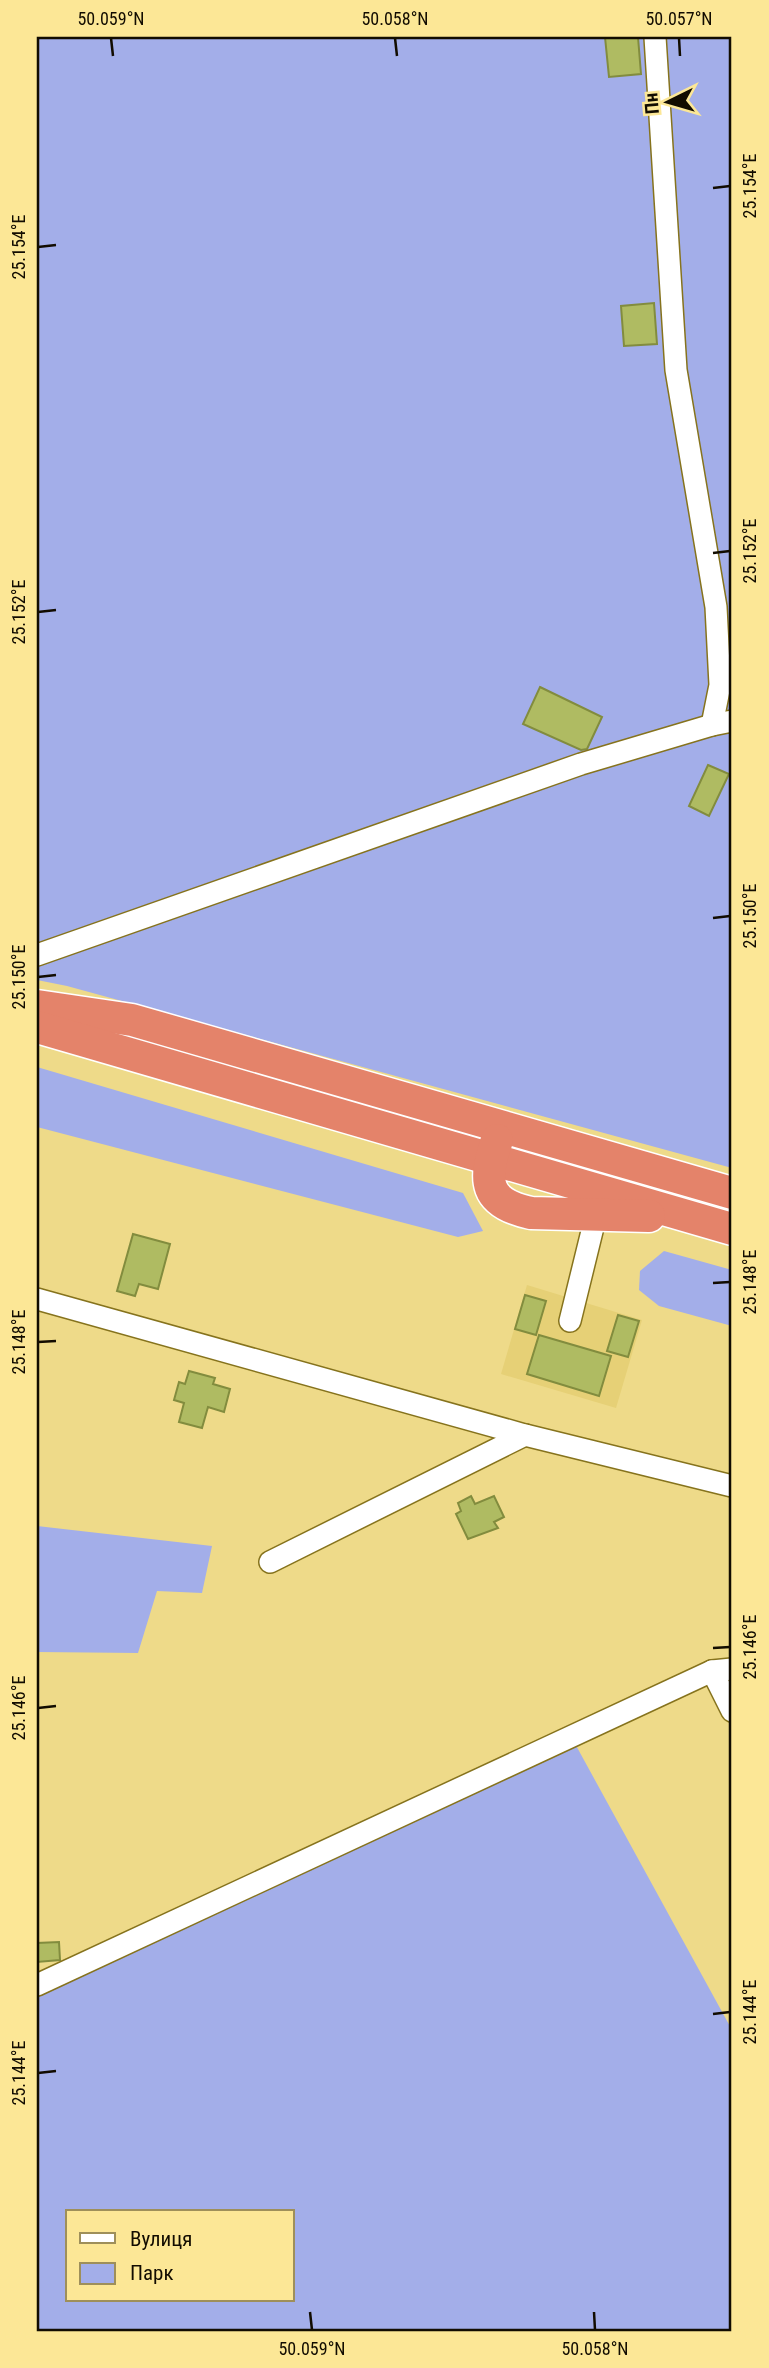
<svg xmlns="http://www.w3.org/2000/svg" width="769" height="2368" viewBox="0 0 769 2368" font-family="'Roboto Condensed',sans-serif">
<style>
.built{fill:#e6d076}
.green{fill:#a3aee9;fill-rule:evenodd}
.building{fill:#afbb62;stroke:#828c3e;stroke-width:2}
.lines{fill:none;stroke-linecap:round;stroke-linejoin:round}
.minor-casing{stroke:#86731d;stroke-width:24}
.highway-casing{stroke:#fff;stroke-width:35}
.minor{stroke:#fff;stroke-width:21}
.highway{stroke:#e4836a;stroke-width:32}
.ticks{fill:none;stroke:#120c00;stroke-width:2.5}
.neatline{fill:none;stroke:#120c00;stroke-width:2.5}
.ticks-label{font-size:18px;text-anchor:middle;fill:#120c00}
</style>
<rect width="100%" height="100%" fill="#eeda89"/>
<!-- built -->
<path class="built" d="M527 1285 642 1320 616 1408 501 1374Z"/>
<!-- green -->
<g class="green">
<path d="M37 37H732V1168L67 986 37 980Z"/>
<path d="M37 1067 463 1193 483 1231 458 1237 37 1127Z"/>
<path d="M664 1251 732 1270V1326L659 1306 639 1290 640 1271Z"/>
<path d="M37 1526 212 1546 202 1593 157 1591 138 1653 37 1652Z"/>
<path d="M573 1740 732 2030V2331H37V1990ZM68 2212H292V2300H68Z"/>
</g>
<!-- building -->
<g class="building">
<path d="M605 37H638L641 74 609 77Z"/>
<path d="M654 303 657 344 624 346 621 306Z"/>
<path d="M540 687 602 717 587 749 581 750 523 724Z"/>
<path d="M708 765 729 774 709 816 689 806Z"/>
<path d="M133 1234 170 1244 158 1289 139 1284 135 1296 117 1291Z"/>
<path d="M525 1295 546 1301 536 1335 515 1329Z"/>
<path d="M618 1315 639 1321 628 1357 607 1351Z"/>
<path d="M539 1335 611 1356 599 1396 527 1374Z"/>
<path d="M189 1371 215 1378 213 1384 230 1389 224 1412 208 1407 202 1428 179 1422 184 1403 174 1400 179 1382 185 1384Z"/>
<path d="M471 1496 475 1504 494 1496 504 1517 494 1522 498 1528 468 1539 456 1514 461 1511 458 1503Z"/>
<path d="M59 1942 60 1960 37 1962V1943Z"/>
</g>
<g class="lines">
<defs>
<g id="minor">
<path d="M655 37 676 370 716 607 720 685 712 725"/>
<path d="M37 955 581 764 712 725 732 721"/>
<path d="M37 1299 525 1435 732 1486"/>
<path d="M570 1321 596 1215"/>
<path d="M270 1562 525 1435"/>
<path d="M712 1671 732 1711"/>
<path d="M37 1985 712 1671 732 1669"/>
</g>
<g id="highway">
<path d="M37 1006 132 1020 732 1193"/>
<path d="M37 1027 732 1229"/>
<path d="M497 1140C483 1181 484 1203 531 1213L649 1216"/>
</g>
</defs>
<!-- minor casing -->
<use href="#minor" class="minor-casing"/>
<!-- highway casing -->
<use href="#highway" class="highway-casing"/>
<!-- minor -->
<use href="#minor" class="minor"/>
<!-- highway -->
<use href="#highway" class="highway"/>
</g>
<!-- ticks -->
<path class="ticks" d="M111 38 113 56M395 38 397 56M679 38 680 56M713 188 730 186M38 247 56 245M713 553 730 551M38 612 56 610M713 918 730 916M38 977 56 975M713 1283 730 1282M38 1342 56 1341M713 1648 730 1647M38 1708 56 1706M713 2014 730 2012M38 2073 56 2071M310 2312 312 2330M594 2312 595 2330"/>
<!-- border -->
<rect width="769" height="2368" fill="none" stroke="#fce796" stroke-width="77"/>
<!-- legend -->
<rect x="66" y="2210" width="228" height="91" fill="#fce796" stroke="#9e8f5a" stroke-width="2"/>
<rect x="80" y="2233" width="35" height="10" fill="#ffffff" stroke="#9e8f5a" stroke-width="2"/>
<text x="130" y="2246" font-size="21" fill="#120c00">Вулиця</text>
<rect x="80" y="2263" width="35" height="21" fill="#a3aee9" stroke="#9e8f5a" stroke-width="2"/>
<text x="130" y="2280" font-size="21" fill="#120c00">Парк</text>
<!-- north arrow -->
<g transform="translate(668 102) rotate(265)" stroke="#fce796" stroke-width="5" paint-order="stroke">
<path d="M0-5L12 26L0 18L-12 26Z" fill="#120c00"/>
<text y="-10" font-size="19" font-weight="bold" text-anchor="middle" fill="#120c00">Пн</text>
</g>
<rect x="38" y="38" width="692" height="2292" class="neatline"/>
<g class="ticks-label">
<text x="111" y="25">50.059°N</text>
<text x="395" y="25">50.058°N</text>
<text x="679" y="25">50.057°N</text>
<text transform="translate(750 186) rotate(-90)" y="6">25.154°E</text>
<text transform="translate(19 247) rotate(-90)" y="6">25.154°E</text>
<text transform="translate(750 551) rotate(-90)" y="6">25.152°E</text>
<text transform="translate(19 612) rotate(-90)" y="6">25.152°E</text>
<text transform="translate(750 916) rotate(-90)" y="6">25.150°E</text>
<text transform="translate(19 977) rotate(-90)" y="6">25.150°E</text>
<text transform="translate(750 1282) rotate(-90)" y="6">25.148°E</text>
<text transform="translate(19 1342) rotate(-90)" y="6">25.148°E</text>
<text transform="translate(750 1647) rotate(-90)" y="6">25.146°E</text>
<text transform="translate(19 1708) rotate(-90)" y="6">25.146°E</text>
<text transform="translate(750 2012) rotate(-90)" y="6">25.144°E</text>
<text transform="translate(19 2073) rotate(-90)" y="6">25.144°E</text>
<text x="312" y="2355">50.059°N</text>
<text x="595" y="2355">50.058°N</text>
</g>
</svg>
